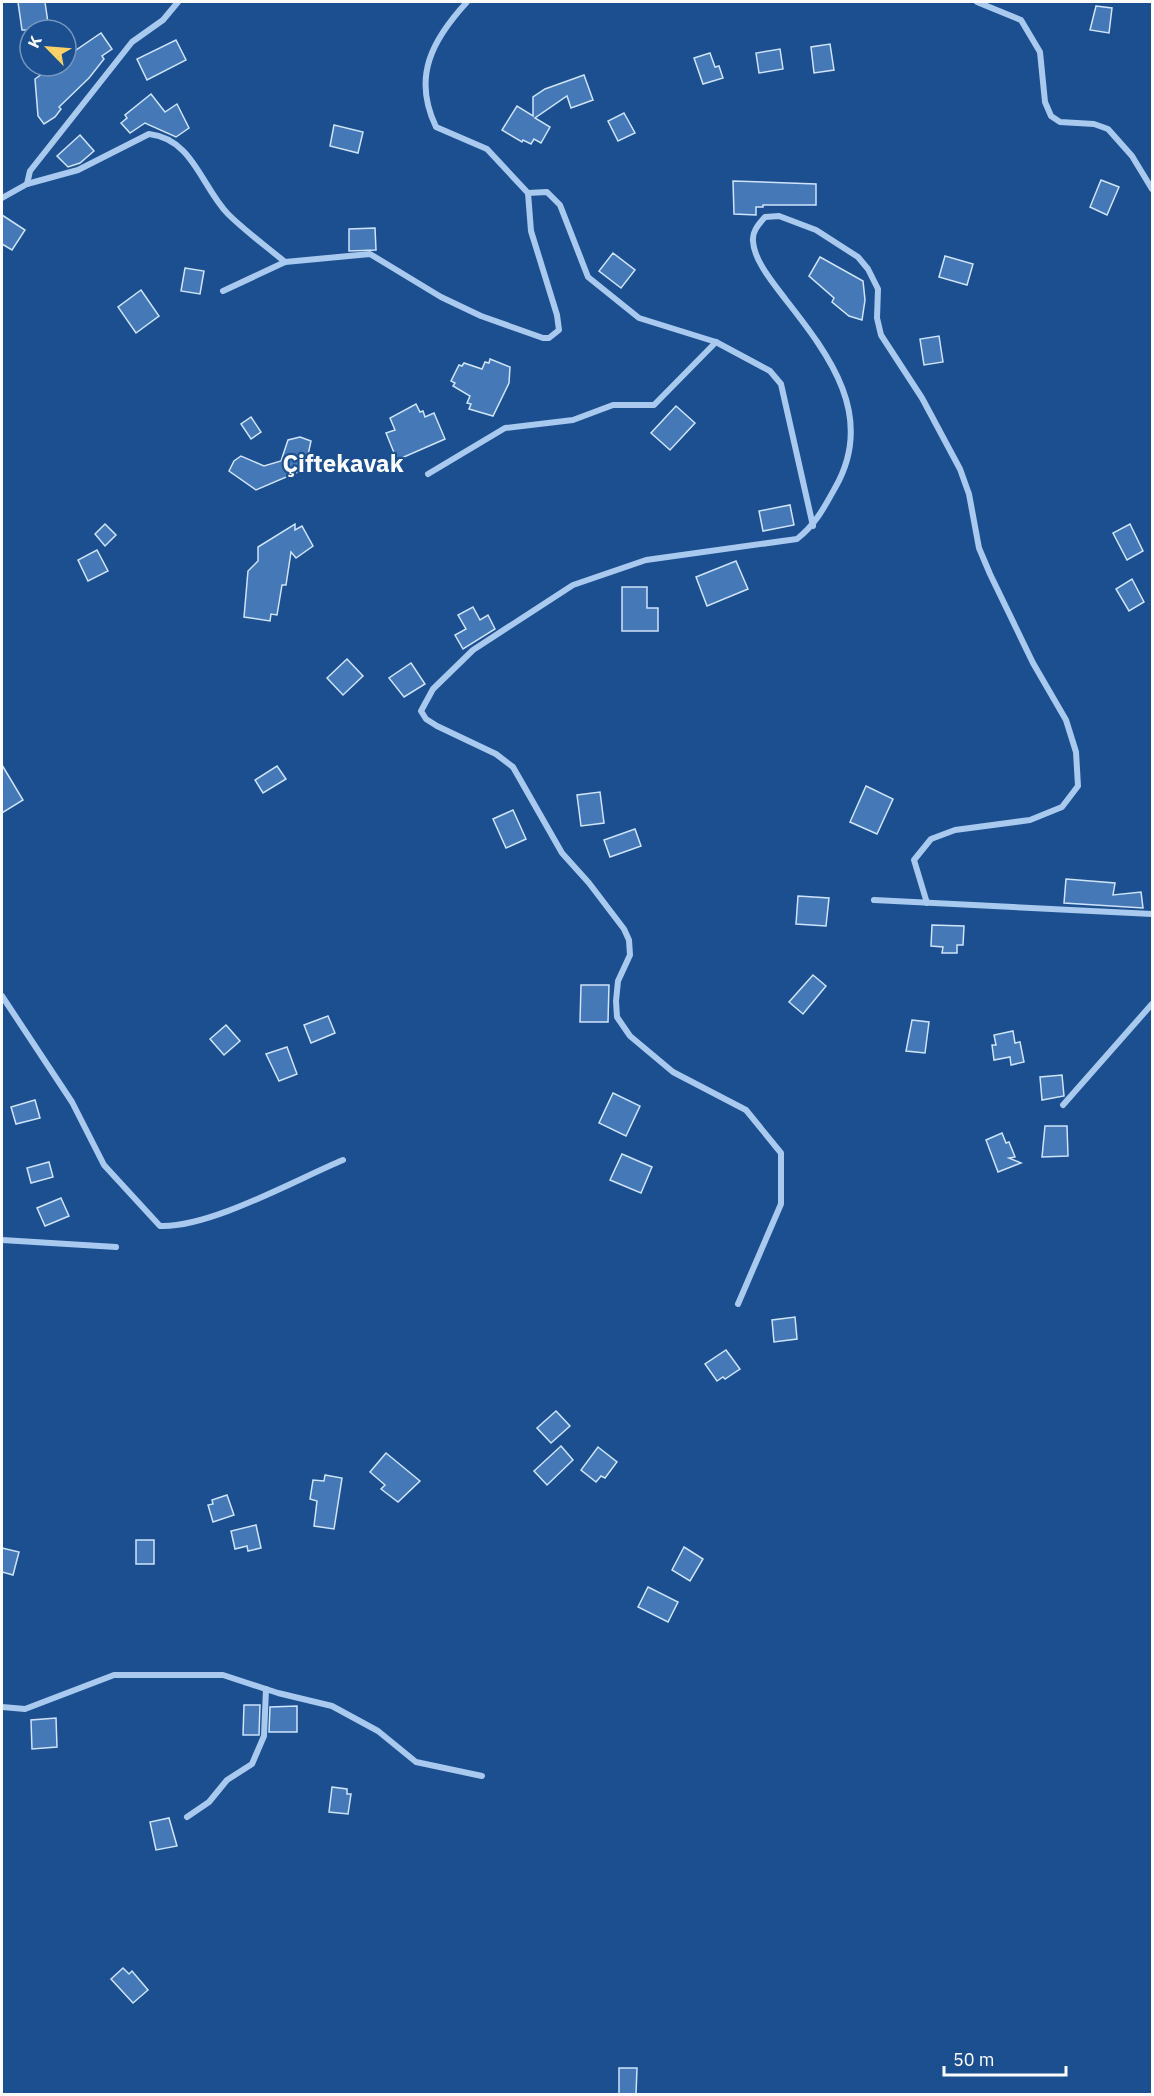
<svg xmlns="http://www.w3.org/2000/svg" width="1154" height="2096" viewBox="0 0 1154 2096" font-family="'IBM Plex Sans',sans-serif">
<style>
.building{fill:#4478b7;stroke:#cfe3fa;stroke-width:1.5}
.lines{fill:none;stroke-linecap:round;stroke-linejoin:round}
.minor{stroke:#a9c9ee;stroke-width:6}
.labels{text-anchor:middle;stroke-width:4.5;stroke-linejoin:round;paint-order:stroke}
.district-label{font-size:24px;font-weight:bold;fill:#fff;stroke:#1b4f8f}
</style>
<rect width="100%" height="100%" fill="#1b4f8f"/>
<!-- building -->
<g class="building">
<path d="M18 2H45L49 30H22Z"/>
<path d="M1096 6 1112 8 1109 33 1090 30Z"/>
<path d="M101 33 112 49 102 56 104 59 89 78 59 107 61 109 55 117 44 124 38 116 35 79 53 66H66V57Z"/>
<path d="M176 40 186 60 147 80 137 59Z"/>
<path d="M830 44 834 70 814 73 811 47Z"/>
<path d="M780 49 783 69 759 73 756 53Z"/>
<path d="M710 53 715 67 719 66 723 78 703 84 694 58Z"/>
<path d="M584 75 593 100 571 108 567 96 535 118 550 127 541 143 534 139 531 144 523 140 522 142 502 130 517 106 533 116V97L545 89Z"/>
<path d="M151 94 165 112 177 104 189 128 176 137 145 123 130 133 121 123 127 118 125 115Z"/>
<path d="M624 113 635 133 618 141 608 121Z"/>
<path d="M334 125 363 132 358 153 330 146Z"/>
<path d="M80 135 94 151 80 163 68 167 57 156Z"/>
<path d="M1101 180 1119 187 1107 215 1090 207Z"/>
<path d="M733 181 816 184V205H763V207H756V215L734 214Z"/>
<path d="M2 215 25 230 12 250 2 244Z"/>
<path d="M375 228 376 250 349 251V229Z"/>
<path d="M613 253 635 270 621 288 599 271Z"/>
<path d="M945 256 973 264 967 285 939 277Z"/>
<path d="M820 257 863 281 865 300 862 320 849 316 832 302 834 298 809 276Z"/>
<path d="M185 268 204 271 200 294 181 291Z"/>
<path d="M141 290 159 316 136 333 118 307Z"/>
<path d="M939 336 943 362 924 365 920 339Z"/>
<path d="M490 359 510 367 509 383 493 416 469 409 471 404 467 403 470 396 453 386 455 383 451 381 459 365 462 366 464 363 482 369 485 362 489 363Z"/>
<path d="M416 404 420 412 423 411 425 417 434 413 445 439 397 460 386 433 395 430 390 418Z"/>
<path d="M676 406 695 423 670 450 651 433Z"/>
<path d="M251 417 261 432 251 439 241 424Z"/>
<path d="M300 437 311 441 305 469 256 490 229 471 234 461 241 456 264 466 281 461 288 440Z"/>
<path d="M790 505 794 525 763 531 759 511Z"/>
<path d="M105 524 116 535 105 546 95 534Z"/>
<path d="M295 524V530L302 526 313 546 296 558 291 552 286 585H282L277 615 271 614 270 621 244 617 248 571 258 561V547Z"/>
<path d="M1130 524 1143 551 1127 560 1113 533Z"/>
<path d="M97 550 108 571 88 581 78 560Z"/>
<path d="M736 561 748 589 707 606 696 577Z"/>
<path d="M1132 579 1144 602 1129 611 1116 589Z"/>
<path d="M622 587H647V608H658V631H622Z"/>
<path d="M473 607 480 620 488 615 495 629 463 649 455 635 466 629 458 615Z"/>
<path d="M347 659 363 676 343 695 327 678Z"/>
<path d="M411 663 425 684 404 697 389 678Z"/>
<path d="M2 765 23 800 2 813Z"/>
<path d="M277 766 286 779 263 793 255 780Z"/>
<path d="M866 786 893 799 877 834 850 822Z"/>
<path d="M600 792 604 823 581 826 577 795Z"/>
<path d="M513 810 526 839 506 848 493 819Z"/>
<path d="M635 829 641 846 610 857 604 840Z"/>
<path d="M1066 879 1115 883 1113 895 1141 892 1143 908 1064 903Z"/>
<path d="M798 896 829 898 826 926 796 924Z"/>
<path d="M932 925 964 926 963 945H957V953H942L943 947 931 946Z"/>
<path d="M813 975 826 986 803 1014 789 1002Z"/>
<path d="M581 985H609L608 1022H580Z"/>
<path d="M328 1016 335 1033 311 1043 304 1025Z"/>
<path d="M912 1020 929 1022 925 1053 906 1051Z"/>
<path d="M226 1025 240 1041 224 1055 210 1039Z"/>
<path d="M1013 1031 1015 1043 1020 1042 1024 1062 1011 1065 1010 1057 994 1060 992 1045H996L994 1035Z"/>
<path d="M287 1047 297 1074 279 1081 266 1054Z"/>
<path d="M1062 1075 1064 1096 1042 1100 1040 1077Z"/>
<path d="M613 1093 640 1106 626 1136 599 1123Z"/>
<path d="M35 1100 40 1118 16 1124 11 1107Z"/>
<path d="M1045 1126H1067L1068 1156 1042 1157Z"/>
<path d="M1002 1133 1006 1143 1009 1142 1015 1157 1009 1158 1021 1163 998 1172 986 1140Z"/>
<path d="M622 1154 652 1167 641 1193 610 1180Z"/>
<path d="M49 1162 53 1177 31 1183 27 1168Z"/>
<path d="M61 1198 69 1216 45 1226 37 1208Z"/>
<path d="M795 1317 797 1339 774 1342 772 1320Z"/>
<path d="M726 1350 740 1369 725 1379 723 1377 717 1381 705 1364Z"/>
<path d="M556 1411 570 1426 551 1443 537 1428Z"/>
<path d="M561 1446 573 1460 547 1485 534 1471Z"/>
<path d="M598 1447 617 1462 605 1478 601 1476 596 1482 581 1470Z"/>
<path d="M386 1453 420 1481 398 1502 381 1489 385 1485 370 1472Z"/>
<path d="M325 1475 342 1478 334 1529 314 1526 317 1501 310 1499 313 1480 324 1481Z"/>
<path d="M227 1495 234 1515 213 1522 208 1505 213 1504 212 1500Z"/>
<path d="M256 1525 261 1548 248 1551 247 1546 235 1549 231 1531Z"/>
<rect x="136" y="1540" width="18" height="24"/>
<path d="M684 1547 703 1559 690 1581 672 1570Z"/>
<path d="M2 1548 19 1552 13 1575 2 1572Z"/>
<path d="M648 1587 678 1602 668 1622 638 1607Z"/>
<path d="M244 1705H260L259 1735H243Z"/>
<path d="M297 1706V1732H269L270 1707Z"/>
<path d="M56 1718 57 1747 32 1749 31 1720Z"/>
<path d="M332 1787 347 1789V1794H351L348 1814 329 1812Z"/>
<path d="M169 1818 177 1846 156 1850 150 1822Z"/>
<path d="M123 1968 129 1974 132 1971 148 1990 133 2003 111 1979Z"/>
<path d="M619 2068H637L636 2094H619Z"/>
</g>
<g class="lines">
<!-- minor -->
<g class="minor">
<path d="M977 2 1021 20 1040 52 1045 102 1051 116 1060 122 1094 124 1108 129 1132 156 1152 189"/>
<path d="M27 184 30 171 132 42 163 20 178 2"/>
<path d="M528 193 547 192 560 205 588 277 639 318 716 342 770 371 781 384 813 526"/>
<path d="M2 198 27 184 78 170 149 134C193 139 201 186 228 214 245 231 266 246 285 262"/>
<path d="M223 291 285 262 370 254 441 297 481 316 543 338H549L559 330 557 315 531 231 528 193 487 149 436 127C412 77 432 40 467 2"/>
<path d="M428 474 505 428 573 420 613 405H654L716 342"/>
<path d="M874 900 1152 914"/>
<path d="M2 996 72 1102 104 1165 160 1226C210 1228 295 1180 343 1160"/>
<path d="M1063 1105 1152 1004"/>
<path d="M2 1240 116 1247"/>
<path d="M738 1304 781 1204V1153L746 1110 673 1072 630 1036 617 1017 616 1001 618 981 630 955 629 940 624 929 589 883 562 853 513 767 496 754 437 726 426 719 421 711 433 689 473 650 573 585 646 560 797 539C815 525 824 508 835 488 876 417 830 356 786 300 774 284 754 261 753 241 752 231 759 224 765 217L779 216 816 230 858 257 868 269 878 289 877 318 881 335 922 398 960 469 969 494 979 548 990 574 1033 663 1066 720 1076 752 1078 786 1062 807 1030 820 955 830 931 839 914 860 927 903"/>
<path d="M2 1707 25 1709 114 1675H223L278 1693 332 1706 378 1731 416 1762 482 1776"/>
<path d="M187 1817 209 1802 227 1780 252 1764 264 1736 266 1689"/>
</g>
</g>
<g class="labels">
<!-- district labels -->
<g class="district-label">
<text x="343" y="472">Çiftekavak</text>
</g>
</g>
<!-- border -->
<rect width="1154" height="2096" fill="none" stroke="#ffffff" stroke-width="6"/>
<!-- north arrow -->
<g transform="translate(48 48) rotate(295)"><circle r="28" fill="#1b4f8f" stroke="#7695bc" stroke-width="1.5"/>
<path d="M0-4.5L10 22L0 15L-10 22Z" fill="#ffd166"/>
<text y="-9" font-size="16" font-weight="bold" text-anchor="middle" fill="#ffffff">K</text>
</g>
<!-- scale -->
<path d="M944 2066v9h122v-9" fill="none" stroke="#ffffff" stroke-width="3"/>
<text x="953" y="2066" font-size="18" fill="#ffffff" stroke="#1b4f8f" stroke-width="4.5" paint-order="stroke">50 m</text>
</svg>
